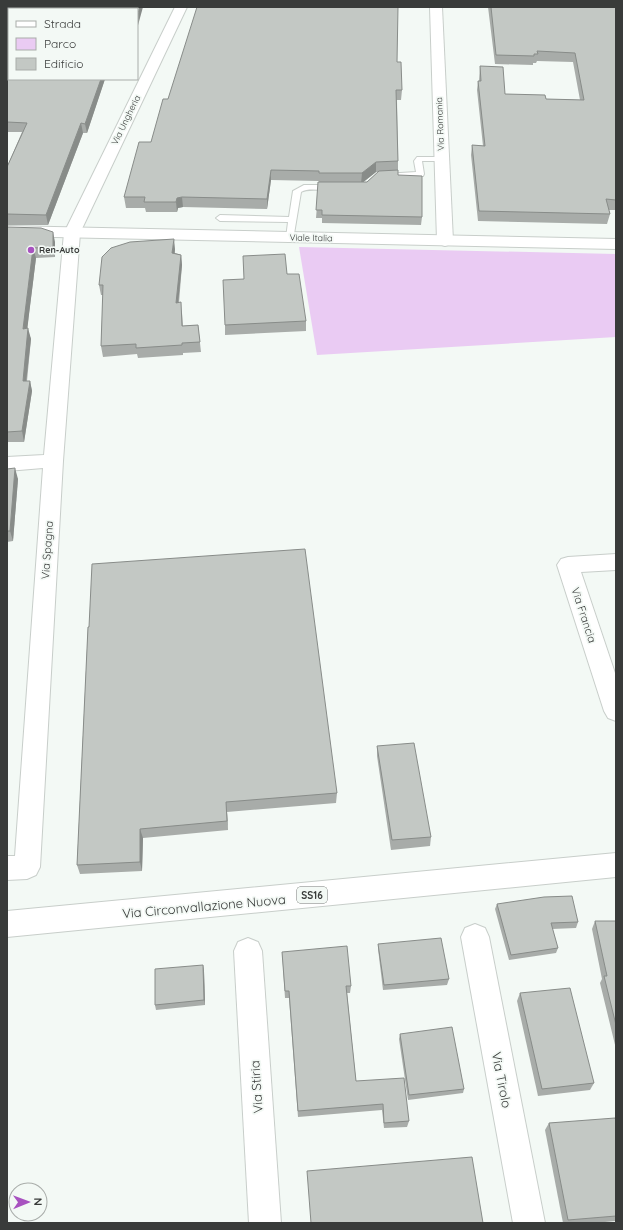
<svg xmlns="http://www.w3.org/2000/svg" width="623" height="1230" viewBox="0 0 623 1230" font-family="Quicksand,sans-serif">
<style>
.green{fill:#eacbf3}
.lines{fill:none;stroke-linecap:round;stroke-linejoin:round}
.service-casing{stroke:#c8ceca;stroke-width:2}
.minor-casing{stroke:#c8ceca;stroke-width:2}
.tertiary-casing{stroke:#c8ceca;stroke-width:2}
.primary-casing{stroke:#c8ceca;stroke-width:2}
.service{fill:#fff;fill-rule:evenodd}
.minor{fill:#fff;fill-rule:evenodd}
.tertiary{fill:#fff;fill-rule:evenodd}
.primary{fill:#fff;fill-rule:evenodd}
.wall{fill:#a8aca9;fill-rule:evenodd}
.shaded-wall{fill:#888c89}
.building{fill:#c3c8c4;stroke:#888c89}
.poi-dot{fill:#a852c0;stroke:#f3f9f5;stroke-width:1.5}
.labels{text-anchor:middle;stroke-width:3.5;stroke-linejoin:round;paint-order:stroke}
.far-street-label{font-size:9px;fill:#393b3a;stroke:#f3f9f5}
.far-poi-label{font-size:9px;font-weight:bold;fill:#393b3a;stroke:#f3f9f5;text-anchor:start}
.shield{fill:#f3f9f5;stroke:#717472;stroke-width:1}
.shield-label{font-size:10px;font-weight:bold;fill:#393b3a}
.street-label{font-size:11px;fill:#393b3a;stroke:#f3f9f5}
.near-street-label{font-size:13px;fill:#393b3a;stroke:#f3f9f5}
</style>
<rect width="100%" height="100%" fill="#f3f9f5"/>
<!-- green -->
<path class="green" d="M299 247 616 254V337L317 355Z"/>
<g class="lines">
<defs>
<g id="service">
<path d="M417 157H442L446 159 442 161H422L424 174 423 176 384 178 380 176 384 174 416 172 414 161Z"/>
<path d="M304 185H333L337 187C328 194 311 186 301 192L293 240 290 241 286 238 288 222 220 221 216 218 220 215 289 217 293 191Z"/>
</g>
<g id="minor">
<path d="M175 7H187L80 233 63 461 40 867 36 875 27 879 7 880V856H15L43 468 7 471V457L44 455 64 233Z"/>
<path d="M430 7H442L453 241 451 244 445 246 439 244 437 241Z"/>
<path d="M616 554V570L581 572 616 676V721L608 718 604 711 557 565 561 559 568 557Z"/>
<path d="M475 924 485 928 489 937 545 1223H513L461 937 465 928Z"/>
<path d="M248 938 258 942 262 951 281 1223H249L234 951 238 942Z"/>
</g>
<path id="tertiary" d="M7 226 616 239V249L7 236Z"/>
<path id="primary" d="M616 853V877L7 937V911Z"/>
</defs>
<!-- service casing -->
<use href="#service" class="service-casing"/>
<!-- minor casing -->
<use href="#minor" class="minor-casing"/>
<!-- tertiary casing -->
<use href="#tertiary" class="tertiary-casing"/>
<!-- primary casing -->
<use href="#primary" class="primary-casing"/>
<!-- service -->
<use href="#service" class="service"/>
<!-- minor -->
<use href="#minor" class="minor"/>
<!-- tertiary -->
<use href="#tertiary" class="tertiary"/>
<!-- primary -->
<use href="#primary" class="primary"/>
</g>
<!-- wall -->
<g class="wall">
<path d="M488 7H616V210H609L610 214 607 224 478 221 471 155 472 145 483 146 477 90 478 81H479L480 66 505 94 546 99 580 100 573 62 537 61 536 63H533V65L495 64Z"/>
<path d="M7 13 9 79H105L87 133H83L48 225H7V167L22 132H7Z"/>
<path d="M397 62 402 90 401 100H397L398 161V175L422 217 421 225 322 223V218H316L319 181 271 180 267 209 183 207 178 208 177 212H146L145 208H126L124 197 151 142 168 99ZM376 172H378L367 182H363Z"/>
<path d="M7 227 55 242V257L36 258 27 329 31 339 27 381H30L32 391 24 442H7Z"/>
<path d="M175 249V253L181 255 182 265 179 303 182 313 183 326 198 325 201 352 183 353V355L138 358 137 354 103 357 101 346 103 295H101L99 285Z"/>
<path d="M287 274 306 321V331L225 335V325L244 279Z"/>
<path d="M7 469 18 479 13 541 7 542Z"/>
<path d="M88 627 337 793 336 803 227 812 228 830 143 838 142 871 80 874 77 865Z"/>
<path d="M377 746 431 837 430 846 391 850 377 756Z"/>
<path d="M497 904 578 922 576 928 552 929 558 948 556 953 509 960 495 909Z"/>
<path d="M595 921H616V1049L600 983 602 979 592 929Z"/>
<path d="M378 944 449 979 447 985 383 990 378 949Z"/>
<path d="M282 952 351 986 350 993H347L356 1081 409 1121 407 1127 384 1128 382 1110 298 1117 289 998H285Z"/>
<path d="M203 965 204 971 205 1005 156 1010 155 1005Z"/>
<path d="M520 993 594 1083 590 1090 538 1096 517 1001Z"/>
<path d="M400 1034 464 1089 463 1093 408 1100 399 1039Z"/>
<path d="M616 1121V1221L594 1223H563L545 1130 549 1123Z"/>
</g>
<!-- shaded-wall -->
<g class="shaded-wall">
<path d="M140 7H143L137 29V16Z"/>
<path d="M101 79H105L87 133 85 124Z"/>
<path d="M81 123 83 133 48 225 46 215Z"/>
<path d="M376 162V172L361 184 362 173Z"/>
<path d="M271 170V180L267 209V199Z"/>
<path d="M182 197 183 207 178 208 177 212 176 202 177 198Z"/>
<path d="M53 232 55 242V257L53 247Z"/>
<path d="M174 239 175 249 173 263 172 253Z"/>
<path d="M33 248 36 258 26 339 23 329Z"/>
<path d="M181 255 182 265 177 313 176 303Z"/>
<path d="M28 328 31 339 25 391 23 381Z"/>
<path d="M30 381 32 391 24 442 22 431Z"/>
<path d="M15 468 18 479 13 541 10 531Z"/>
<path d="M226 802 227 812 228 830 227 821Z"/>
<path d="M140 829 143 838 142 871 140 862Z"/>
<path d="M203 965 204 971 205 1005 204 1000Z"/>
</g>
<!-- building -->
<g class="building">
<path d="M23 7H140L137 16V9H22Z"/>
<path d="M197 7H398L397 62H401L402 90H396L398 161 376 162 362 173H319V171L271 170 267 199 182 197 177 198 176 202H144L145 197H124L139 142H151L163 99H168Z"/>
<path d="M491 7H616V200L606 199 610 214 479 211 472 145 485 146 478 81H481L480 66 503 67 505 94 545 95 546 99 584 100 575 53 537 51 538 54H534V56L496 55Z"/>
<path d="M7 13H9V79H101L85 124 81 123 46 215 7 214V167L27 123 7 122Z"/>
<path d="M398 170V175L422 176V217L322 215V210H316L318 182H367L379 171Z"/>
<path d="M7 227 41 228 53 232V247L33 248 23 329 28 328 23 381H30L22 431 7 432Z"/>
<path d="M174 239 172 253 181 255 176 303 181 302 182 326 198 325 200 342 182 343V345L136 348V344L101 346 103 285H99L102 257 111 248 130 242Z"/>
<path d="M285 254 287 274H299L306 321 225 325 223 280 244 279 243 256Z"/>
<path d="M15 468 10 531H7V469Z"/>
<path d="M305 549 337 793 226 802 227 821 140 829V862L77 865 88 627H89L92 564Z"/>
<path d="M414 743 431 837 392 840 377 746Z"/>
<path d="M572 896 578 922 551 923 558 948 511 955 497 904 544 897Z"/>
<path d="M595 921H616V1025L604 976H607Z"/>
<path d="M441 938 449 979 384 985 378 944Z"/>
<path d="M347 946 351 986H346L356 1081 404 1078 409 1121 384 1123 383 1104 298 1111 289 991H285L282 952Z"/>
<path d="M203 965 204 1000 155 1005V969Z"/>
<path d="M570 988 594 1083 542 1089 520 993Z"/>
<path d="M452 1027 464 1089 409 1095 400 1034Z"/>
<path d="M615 1118 616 1121V1216L568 1220 549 1123Z"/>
<path d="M472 1157 483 1223H311L307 1171Z"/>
</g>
<!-- markers -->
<circle class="poi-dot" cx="31" cy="250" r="4"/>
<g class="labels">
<!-- far-street labels -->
<g class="far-street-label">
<text transform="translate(126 120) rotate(-64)" y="3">Via Ungheria</text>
<text transform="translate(440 124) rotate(-92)" y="3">Via Romania</text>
<text transform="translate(311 238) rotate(1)" y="3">Viale Italia</text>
</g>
<!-- far-poi labels -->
<g class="far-poi-label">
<text x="39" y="253">Ren-Auto</text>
</g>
<!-- shield labels -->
<rect class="shield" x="297" y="887" width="30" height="16" rx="3"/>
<g class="shield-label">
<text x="312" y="899">SS16</text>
</g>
<!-- street labels -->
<g class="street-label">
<text transform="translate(47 550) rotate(-86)" y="4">Via Spagna</text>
<text transform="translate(584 615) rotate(72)" y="4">Via Francia</text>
</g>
<!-- near-street labels -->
<g class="near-street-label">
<text transform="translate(204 906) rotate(-5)" y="5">Via Circonvallazione Nuova</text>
<text transform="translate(502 1080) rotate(79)" y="5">Via Tirolo</text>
<text transform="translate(256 1087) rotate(-94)" y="5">Via Stiria</text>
</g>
</g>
<!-- border -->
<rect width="623" height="1230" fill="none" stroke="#393b3a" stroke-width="16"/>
<!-- legend -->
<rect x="8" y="8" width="130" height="72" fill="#f3f9f5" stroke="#a9adaa"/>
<rect x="16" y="21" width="20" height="6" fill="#ffffff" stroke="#a9adaa"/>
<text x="44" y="28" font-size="12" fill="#393b3a">Strada</text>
<rect x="16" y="38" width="20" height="12" fill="#eacbf3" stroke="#a9adaa"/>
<text x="44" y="48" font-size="12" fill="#393b3a">Parco</text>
<rect x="16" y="58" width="20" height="12" fill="#c3c8c4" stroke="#a9adaa"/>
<text x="44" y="68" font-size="12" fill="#393b3a">Edificio</text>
<!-- north arrow -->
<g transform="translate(28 1202) rotate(89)"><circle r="19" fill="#f3f9f5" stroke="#a9adaa"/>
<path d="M0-3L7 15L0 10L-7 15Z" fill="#a852c0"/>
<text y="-6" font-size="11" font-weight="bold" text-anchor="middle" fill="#393b3a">N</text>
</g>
</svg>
